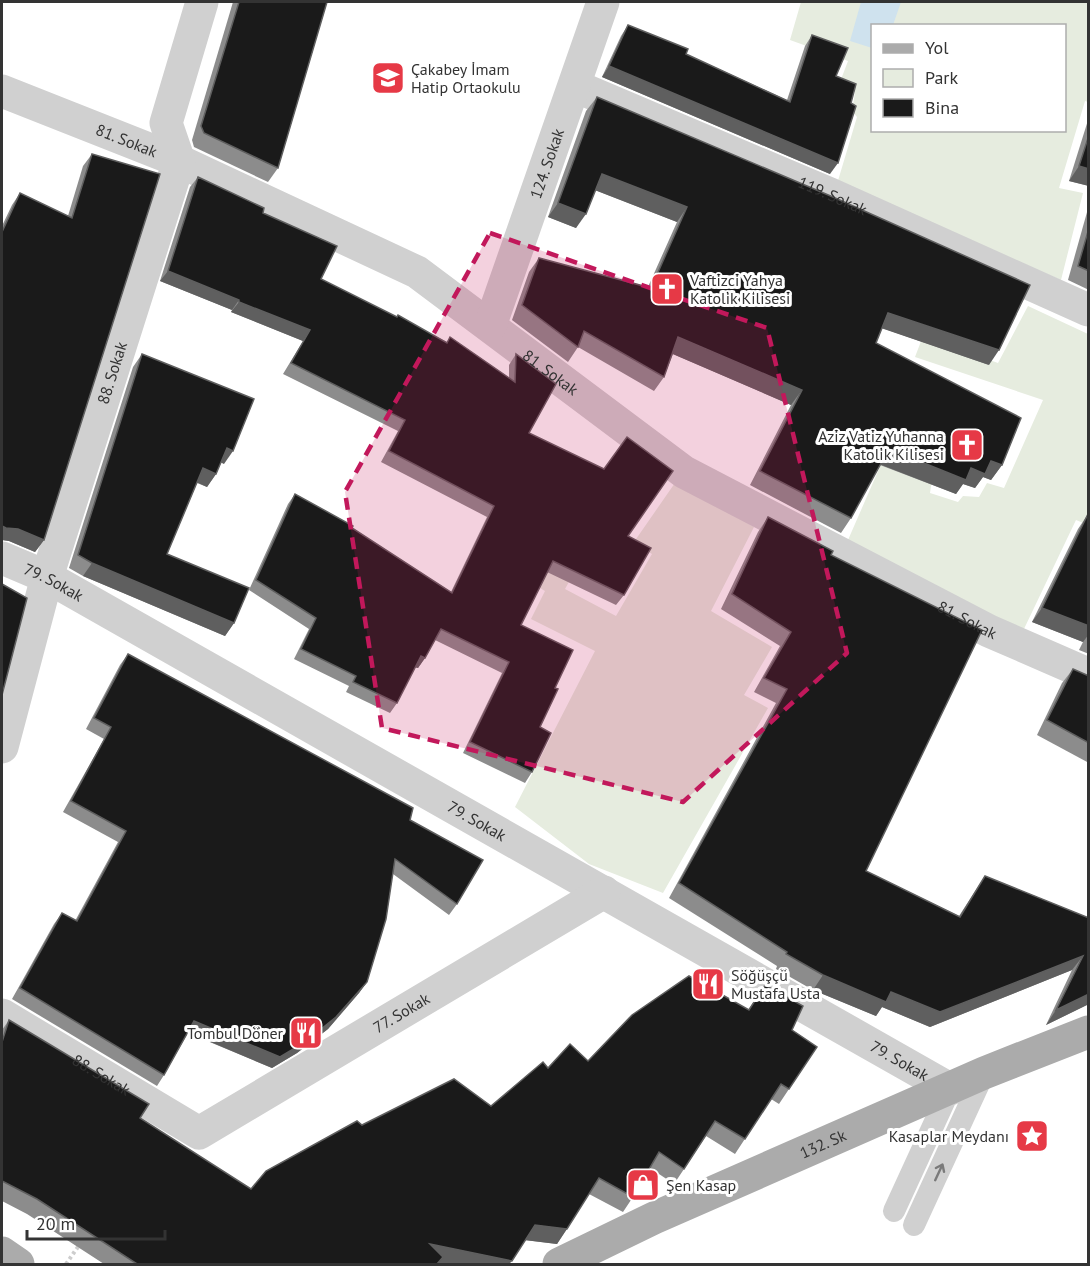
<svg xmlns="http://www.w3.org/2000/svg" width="1090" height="1266" viewBox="0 0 1090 1266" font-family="'PT Sans',sans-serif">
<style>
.green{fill:#e6ecdf;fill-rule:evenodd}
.water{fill:#cfe2ee}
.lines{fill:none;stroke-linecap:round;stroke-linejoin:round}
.path{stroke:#cdcdcd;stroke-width:4;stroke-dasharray:3 3;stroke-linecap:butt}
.service{stroke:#d0d0d0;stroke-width:22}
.minor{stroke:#d0d0d0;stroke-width:33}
.primary{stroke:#ababab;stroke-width:33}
.wall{fill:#8c8c8c}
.shaded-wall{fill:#5f5f5f}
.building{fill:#1a1a1a;stroke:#5f5f5f;stroke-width:1.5}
.oneway{stroke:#7a7a7a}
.marked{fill:#c2185b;fill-opacity:0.2;stroke:#c2185b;stroke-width:4.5;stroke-dasharray:12 8;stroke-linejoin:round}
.labels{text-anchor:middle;stroke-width:6;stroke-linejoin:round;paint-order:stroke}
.poi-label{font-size:16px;fill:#333;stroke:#fff;text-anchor:start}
.street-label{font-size:16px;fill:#333;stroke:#fff}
</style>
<rect width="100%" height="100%" fill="#fff"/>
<!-- green -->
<g class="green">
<path d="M801 2H1088V102L1085 101 1059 188 1083 193 1061 280 837 184 857 117 852 111 855 92 840 82 848 61 790 40ZM872 26H1064V130H872Z"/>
<path d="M1028 306 1088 334V525L1076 520 1023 631 848 540 882 462 932 480 930 493 958 502 963 496 979 497 987 483 1004 488 1043 400 915 357 923 336 998 363Z"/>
<path d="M677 480 754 527 711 611 772 647 744 695 768 708 663 893 589 864 515 807 595 651 531 619 545 591 535 585 570 517 596 533 565 589 616 616 652 554 634 542Z"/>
</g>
<!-- water -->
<path class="water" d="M861 2H901L893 25 872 26V48L850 41Z"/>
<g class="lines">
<!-- path -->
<path class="path" d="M66 1264 80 1244"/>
<!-- service -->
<g class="service">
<path d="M894 1211 950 1089"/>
<path d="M914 1225 984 1073"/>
</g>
<!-- minor -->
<g class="minor">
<path id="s1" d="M575 86 830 194 1088 310"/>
<path id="s2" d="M2 91 179 161 417 272 684 472 989 631 1088 674"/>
<path id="s3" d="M490 326 603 2"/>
<path id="s4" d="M2 558 47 577 950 1089"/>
<path id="s5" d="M2 747 47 577 179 161 166 123 202 2"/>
<path id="s6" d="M2 1015 199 1133 604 892"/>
</g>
<!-- primary -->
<g class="primary">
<path d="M2 1253 18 1264"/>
<path id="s7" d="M559 1264 654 1218 984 1073 1088 1032"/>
</g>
</g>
<!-- wall -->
<g class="wall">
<path d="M233 2H327L278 168 268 182 194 147 192 140Z"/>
<path d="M628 25 686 54 787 100 805 46 812 35 836 76 830 174 602 77 621 36Z"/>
<path d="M597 97 989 365 882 328 876 343 1002 465 991 480 983 477 975 488 963 484 956 494 880 465 851 518 841 533 750 485 791 405 673 354 664 377 654 391 578 347 568 362 512 320 529 272 539 258 648 287 677 222 595 190 576 228 548 217 586 111Z"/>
<path d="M1089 117V186L1069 181Z"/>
<path d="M92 154 44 540 35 552 9 541 2 540V226L12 205 20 193 68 216 83 166Z"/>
<path d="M198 177 263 213 321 279 447 342 450 337 509 378V365L516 354 529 433 628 536 624 595 616 605 547 572 521 625 555 688 540 727 532 772 525 783 463 753 502 673 435 640 425 658 418 668 415 667 397 703 390 713 346 692 349 686 294 659 309 629 249 590 288 504 295 494 352 528 451 592 487 517 381 462 398 431 283 374 303 341 231 312 232 310 160 281 190 187Z"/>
<path d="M1089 205V290L1068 280Z"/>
<path d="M142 354 224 464 221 462 216 474 207 487 197 483 167 554 234 623 225 636 83 576 69 568 133 367Z"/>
<path d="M1088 514H1089V654L1079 650 1083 642 1032 622 1078 529Z"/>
<path d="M768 517 831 555 866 871 959 916 985 876 1089 918V1004L1046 1025 1072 970 930 1027 882 1007 876 1016 813 990 776 969 777 966 669 898 776 703 754 692 780 646 721 609 758 532Z"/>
<path d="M128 654 410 820 457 904 449 915 393 874 367 982 359 993 328 1029 297 1053 272 1068 188 1033 164 1075 157 1086 12 999 54 924 62 913 75 921 118 842 63 812 104 739 86 729 120 665Z"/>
<path d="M1073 669 1089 676V763L1037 735 1062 683Z"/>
<path d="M765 985 792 1030 817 1047 779 1104 771 1099 735 1154 706 1136 674 1184 650 1168 633 1197 623 1212 589 1194 557 1244 525 1240 509 1264H446L439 1263 438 1264H104L27 1214 2 1201V1030L9 1020 140 1118 251 1189 362 1125 491 1106 548 1068 588 1061 748 1010Z"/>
</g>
<!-- shaded-wall -->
<g class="shaded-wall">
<path d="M609 66 838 163 830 174 602 77Z"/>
<path d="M1079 166 1089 169V186L1069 181Z"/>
<path d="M602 174 687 207 677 222 592 189Z"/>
<path d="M558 203 586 214 576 228 548 217Z"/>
<path d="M168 271 239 300 232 310 160 281Z"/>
<path d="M239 302 310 330 303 341 231 312Z"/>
<path d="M888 313 999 350 989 365 878 327Z"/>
<path d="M678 337 802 390 791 405 668 352Z"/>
<path d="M227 448 233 451 224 464 218 461Z"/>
<path d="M889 449 971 468 991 461 1002 465 991 480 983 477 975 488 963 484 956 494 879 464Z"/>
<path d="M203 468 216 474 207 487 194 481Z"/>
<path d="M2 526 18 529 44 540 35 552 9 541 2 540Z"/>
<path d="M92 563 234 623 225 636 83 576Z"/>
<path d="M1042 608 1089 626V634L1083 642 1032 622Z"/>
<path d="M421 656 425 658 418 668 414 667Z"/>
<path d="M1083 956 1072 970 930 1027 882 1007 876 1016 813 990 823 975Z"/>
<path d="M367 982 359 993 328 1029 297 1053 272 1068 187 1032 194 1021Z"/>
<path d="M1089 994V1004L1046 1025 1056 1010Z"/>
<path d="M535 1225 567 1229 557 1244 524 1240Z"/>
<path d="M430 1244 512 1261 509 1264H446L439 1263 437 1264Z"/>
</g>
<!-- building -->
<g class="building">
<path d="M239 2H327L278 168 204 133 201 126Z"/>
<path d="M628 25 688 49 686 54 790 102 812 35 848 48 836 76 856 84 851 103 856 106 838 163 609 66Z"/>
<path d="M597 97 833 197 1030 285 999 350 888 313 876 343 1021 418 1002 465 991 461 985 474 971 468 966 480 889 449 851 518 760 471 802 390 678 337 664 377 584 331 578 347 522 305 539 258 651 288 687 207 602 174 586 214 558 203Z"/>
<path d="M1089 135V169L1079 166Z"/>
<path d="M92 154 160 174 44 540 18 529 6 528 2 526V232L20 193 72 218Z"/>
<path d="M198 177 264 208 263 213 337 246 321 279 397 317 398 315 447 343 450 337 515 382 516 354 556 384 529 433 604 469 627 437 673 471 628 536 651 548 624 595 553 561 521 625 573 650 555 688 558 689 540 727 551 733 532 772 470 742 509 662 441 629 425 658 421 656 397 703 353 682 356 676 301 649 316 618 256 580 295 494 353 526 352 528 452 593 494 506 389 451 405 420 291 363 310 330 239 302V300L168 271Z"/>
<path d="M1089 228V271L1078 266Z"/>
<path d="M142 354 254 399 233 451 227 448 216 474 203 468 167 554 249 588 234 623 92 563 78 555Z"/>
<path d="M1088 514H1089V626L1042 608Z"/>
<path d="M768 517 833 551 831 555 982 630 866 871 960 917 985 876 1089 918V994L1056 1010 1083 956 940 1012 891 992 886 1002 823 975 786 954 787 952 679 883 787 689 764 678 791 632 732 594Z"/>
<path d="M2 584 27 598 2 695Z"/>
<path d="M128 654 413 808 410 820 483 860 457 904 395 859 386 919 367 982 336 1017 305 1042 280 1057 194 1021 164 1075 20 988 62 913 77 921 126 831 71 801 111 727 94 718Z"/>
<path d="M1073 669 1089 676V743L1047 720Z"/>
<path d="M689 976 749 1010 765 985 803 1006 792 1030 817 1047 789 1089 781 1084 745 1139 715 1121 684 1169 659 1152 633 1197 599 1178 567 1229 535 1225 512 1261 430 1244 443 1257 437 1264H137L37 1199 2 1181V1042L9 1020 149 1104 140 1118 251 1189 266 1171 357 1121 362 1125 454 1079 491 1106 543 1062 548 1068 570 1044 588 1061 632 1015Z"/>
</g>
<!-- one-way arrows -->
<defs><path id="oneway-shaft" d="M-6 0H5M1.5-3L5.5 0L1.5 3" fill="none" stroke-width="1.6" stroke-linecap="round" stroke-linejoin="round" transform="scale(1.5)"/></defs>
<use class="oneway" href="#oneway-shaft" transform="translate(939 1172) rotate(-65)"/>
<!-- marked area -->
<path class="marked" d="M490 233 767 328 847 653 683 802 382 728 345 492Z"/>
<!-- icons -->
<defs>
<symbol id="school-square" viewBox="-11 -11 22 22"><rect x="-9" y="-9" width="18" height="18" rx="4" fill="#e63946" stroke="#fff"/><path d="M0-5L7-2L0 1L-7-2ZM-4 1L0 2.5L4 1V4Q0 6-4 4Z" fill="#fff"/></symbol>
<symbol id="church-square" viewBox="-11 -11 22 22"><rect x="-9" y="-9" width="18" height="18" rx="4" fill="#e63946" stroke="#fff"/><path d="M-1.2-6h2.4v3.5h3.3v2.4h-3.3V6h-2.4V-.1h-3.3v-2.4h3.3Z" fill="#fff"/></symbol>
<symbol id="restaurant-square" viewBox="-11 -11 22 22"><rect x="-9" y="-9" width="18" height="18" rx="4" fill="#e63946" stroke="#fff"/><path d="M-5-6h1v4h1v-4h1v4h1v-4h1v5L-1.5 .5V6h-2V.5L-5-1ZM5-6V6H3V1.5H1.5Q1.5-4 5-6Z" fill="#fff"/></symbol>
<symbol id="sight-square" viewBox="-11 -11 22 22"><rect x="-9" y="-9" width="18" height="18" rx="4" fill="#e63946" stroke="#fff"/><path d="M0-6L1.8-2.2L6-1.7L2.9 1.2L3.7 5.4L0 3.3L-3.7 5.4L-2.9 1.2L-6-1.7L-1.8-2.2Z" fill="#fff"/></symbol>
<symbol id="shop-square" viewBox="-11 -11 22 22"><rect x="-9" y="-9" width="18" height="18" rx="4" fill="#e63946" stroke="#fff"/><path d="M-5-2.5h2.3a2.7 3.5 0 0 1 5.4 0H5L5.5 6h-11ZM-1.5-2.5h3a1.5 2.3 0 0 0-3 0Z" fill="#fff"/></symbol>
</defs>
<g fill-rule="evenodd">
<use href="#school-square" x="369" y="59" width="38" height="38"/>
<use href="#church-square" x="648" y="270" width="38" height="38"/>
<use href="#church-square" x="948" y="426" width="38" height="38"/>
<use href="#restaurant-square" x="689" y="965" width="38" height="38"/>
<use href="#restaurant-square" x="287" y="1014" width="38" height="38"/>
<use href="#sight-square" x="1013" y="1117" width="38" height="38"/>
<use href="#shop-square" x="624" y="1166" width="38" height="38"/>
</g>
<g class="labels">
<!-- poi labels -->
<g class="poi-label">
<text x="411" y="75">Çakabey İmam<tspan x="411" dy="18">Hatip Ortaokulu</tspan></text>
<text x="690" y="286">Vaftizci Yahya<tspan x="690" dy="18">Katolik Kilisesi</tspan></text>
<text x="944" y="442" text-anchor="end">Aziz Vatiz Yuhanna<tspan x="944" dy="18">Katolik Kilisesi</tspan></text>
<text x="731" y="981">Söğüşçü<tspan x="731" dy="18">Mustafa Usta</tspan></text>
<text x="283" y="1039" text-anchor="end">Tombul Döner</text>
<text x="1009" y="1142" text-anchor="end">Kasaplar Meydanı</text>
<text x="666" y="1191">Şen Kasap</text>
</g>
<!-- street labels -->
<g class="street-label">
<text dy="6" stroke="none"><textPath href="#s2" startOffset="134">81. Sokak</textPath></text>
<text dy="6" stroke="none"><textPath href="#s3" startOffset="172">124. Sokak</textPath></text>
<text dy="6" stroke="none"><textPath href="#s1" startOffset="280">119. Sokak</textPath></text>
<text dy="6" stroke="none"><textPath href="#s2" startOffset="620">81. Sokak</textPath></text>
<text dy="6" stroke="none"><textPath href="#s5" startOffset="390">88. Sokak</textPath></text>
<text dy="6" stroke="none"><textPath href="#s4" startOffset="57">79. Sokak</textPath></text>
<text dy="6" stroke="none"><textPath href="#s2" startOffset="1106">81. Sokak</textPath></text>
<text dy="6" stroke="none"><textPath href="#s4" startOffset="543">79. Sokak</textPath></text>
<text dy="6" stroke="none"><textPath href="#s6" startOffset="465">77. Sokak</textPath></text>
<text dy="6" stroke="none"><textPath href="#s4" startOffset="1029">79. Sokak</textPath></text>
<text dy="6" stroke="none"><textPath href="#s6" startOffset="116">88. Sokak</textPath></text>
<text dy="6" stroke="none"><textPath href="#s7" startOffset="290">132. Sk</textPath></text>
</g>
</g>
<!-- border -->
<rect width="1090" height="1266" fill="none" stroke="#333333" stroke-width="6"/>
<!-- legend -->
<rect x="871" y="24" width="195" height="108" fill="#ffffff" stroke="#adadad" stroke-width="1.5"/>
<rect x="883" y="44" width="30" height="9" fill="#ababab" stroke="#adadad" stroke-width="1.5"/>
<text x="925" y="54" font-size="18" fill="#333333">Yol</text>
<rect x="883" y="69" width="30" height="18" fill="#e6ecdf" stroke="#adadad" stroke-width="1.5"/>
<text x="925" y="84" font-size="18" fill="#333333">Park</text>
<rect x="883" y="99" width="30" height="18" fill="#1a1a1a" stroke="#adadad" stroke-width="1.5"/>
<text x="925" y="114" font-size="18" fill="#333333">Bina</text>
<!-- scale -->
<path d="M27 1230v9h138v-9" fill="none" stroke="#333333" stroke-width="3"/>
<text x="36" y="1230" font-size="18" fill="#333333" stroke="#ffffff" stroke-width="4.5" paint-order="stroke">20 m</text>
</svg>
